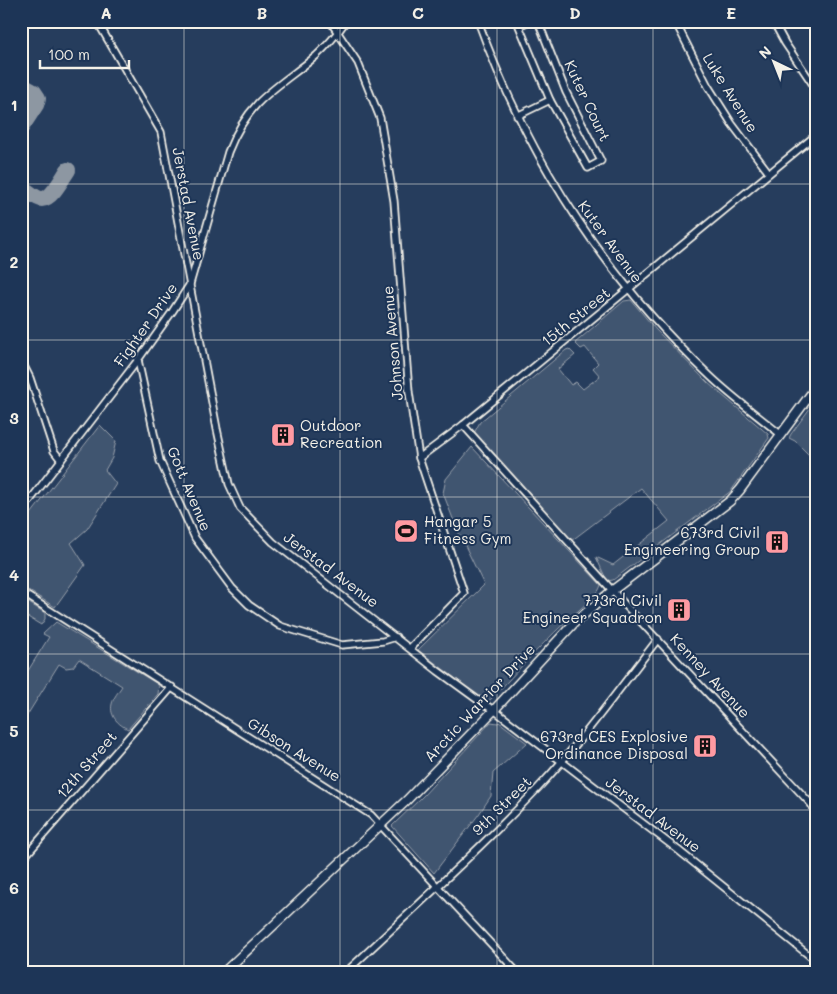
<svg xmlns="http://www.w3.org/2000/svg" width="837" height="994" viewBox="0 0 837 994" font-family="Mali,sans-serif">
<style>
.green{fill:#40546f;stroke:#9aa2ac}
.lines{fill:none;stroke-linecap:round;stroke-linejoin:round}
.taxiway{stroke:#8d97a2;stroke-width:16}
.minor-casing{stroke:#f4f1e8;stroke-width:9}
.major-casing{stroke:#f4f1e8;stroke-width:11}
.minor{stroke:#1d3557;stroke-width:5.5}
.major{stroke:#1d3557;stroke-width:8}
.grid{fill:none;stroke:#f4f1e8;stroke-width:1;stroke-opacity:0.55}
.labels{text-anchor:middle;stroke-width:4;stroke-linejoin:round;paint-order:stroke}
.street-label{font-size:15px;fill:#f4f1e8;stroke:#1d3557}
.poi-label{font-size:15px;fill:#f4f1e8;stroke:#1d3557;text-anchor:end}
.neatline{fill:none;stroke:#f4f1e8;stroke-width:2}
.grid-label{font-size:16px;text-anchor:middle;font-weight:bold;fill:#f4f1e8}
</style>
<rect width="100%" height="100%" fill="#263d5d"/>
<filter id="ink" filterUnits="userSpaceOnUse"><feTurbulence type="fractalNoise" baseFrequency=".02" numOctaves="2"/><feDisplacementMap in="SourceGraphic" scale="10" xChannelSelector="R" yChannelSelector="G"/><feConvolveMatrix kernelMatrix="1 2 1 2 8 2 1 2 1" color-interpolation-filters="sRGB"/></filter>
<g filter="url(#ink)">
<!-- green -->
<g class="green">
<path d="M631 300 656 330 708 383 768 434 769 438 731 491 613 580 607 581 596 557 613 565 669 521 641 488 571 541 474 433 480 422 566 350 569 349 575 355 558 369 571 385 576 382 583 389 600 376 593 368 598 363 585 347 581 349 575 343 624 301Z"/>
<path d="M816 400V456L811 457 795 441 789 438 791 434Z"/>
<path d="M100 425 116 441 112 458 105 470 116 484 87 529 71 543 85 565 55 607 21 586V527Z"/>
<path d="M472 447 601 585C598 596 586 603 578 611 546 638 519 670 490 700L485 701 418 650 484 585 457 529 443 493 446 479Z"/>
<path d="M21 598 45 613V619L41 625 26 616 21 624Z"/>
<path d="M56 622 159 685 158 694 128 729C119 725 109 716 112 704 113 698 119 691 122 686L79 659 73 667 66 668 59 664 21 725V672L26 674 49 637 43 634Z"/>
<path d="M491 722 498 723 499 722 527 743 493 773 491 796 479 814 434 873 392 826 423 796Z"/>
</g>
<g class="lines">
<!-- taxiway -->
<g class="taxiway">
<path d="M21 85 34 92 38 98 36 105 21 128"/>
<path d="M21 187C27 190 36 199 42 199 52 199 63 177 68 170"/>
</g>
<defs>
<g id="minor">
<path d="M97 21 161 132 217 429 229 484 240 508 273 542 438 671 482 703 494 710 678 850 816 961"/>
<path d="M330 21 358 63 380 118 394 201 409 392 419 458 464 593 410 648"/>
<path d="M478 21C528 159 604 276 710 376 732 397 757 415 780 434"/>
<path d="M529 21 519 26 550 100 588 168 601 161 566 92 538 21"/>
<path d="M675 21 708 86 732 124 769 173"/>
<path d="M773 21 785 43 816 89"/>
<path d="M517 116 550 100"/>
<path d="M21 360 30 378 54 451 61 460"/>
<path d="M138 360 160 461 195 538 232 588 249 605 280 626 342 645 383 641 396 637"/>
<path d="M463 425 628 608 811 804 816 812"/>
<path d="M419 458 463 425 816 135"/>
<path d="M21 512 138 360 172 312 190 284 228 152C235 134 245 117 258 103 276 85 297 72 316 56 327 46 337 34 346 21"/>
<path d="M21 592 371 815 518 973"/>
<path d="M21 861 172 687"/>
<path d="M345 973C410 912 477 852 539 787 582 741 619 689 658 639"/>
</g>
<path id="major" d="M223 973 407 800 494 710 575 622 613 590 730 501 740 490 816 387"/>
</defs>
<!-- minor casing -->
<use href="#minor" class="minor-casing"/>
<!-- major casing -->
<use href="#major" class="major-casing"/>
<!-- minor -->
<use href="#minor" class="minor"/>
<!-- major -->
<use href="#major" class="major"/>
</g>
</g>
<!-- grid -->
<path class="grid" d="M184 21V973M340 21V973M497 21V973M653 21V973M21 184H816M21 340H816M21 497H816M21 654H816M21 810H816"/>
<!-- icons -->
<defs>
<symbol id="building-square" viewBox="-11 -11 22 22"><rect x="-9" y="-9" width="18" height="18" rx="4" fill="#ff9aa2" stroke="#1d3557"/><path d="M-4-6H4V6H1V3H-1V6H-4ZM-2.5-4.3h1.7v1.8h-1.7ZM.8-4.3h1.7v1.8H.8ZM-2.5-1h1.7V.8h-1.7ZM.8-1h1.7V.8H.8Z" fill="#111"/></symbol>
<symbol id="stadium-square" viewBox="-11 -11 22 22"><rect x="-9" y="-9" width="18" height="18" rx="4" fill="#ff9aa2" stroke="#1d3557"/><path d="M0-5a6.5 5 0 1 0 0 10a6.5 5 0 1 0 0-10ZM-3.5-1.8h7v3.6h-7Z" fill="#111"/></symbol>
</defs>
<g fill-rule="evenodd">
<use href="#building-square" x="269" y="421" width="28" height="28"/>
<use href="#stadium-square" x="392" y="517" width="28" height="28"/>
<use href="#building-square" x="763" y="528" width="28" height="28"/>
<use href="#building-square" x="665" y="596" width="28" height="28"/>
<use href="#building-square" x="691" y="732" width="28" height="28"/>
</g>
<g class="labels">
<!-- street labels -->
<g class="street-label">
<text transform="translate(730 93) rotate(58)" y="5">Luke Avenue</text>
<text transform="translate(587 101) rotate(65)" y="5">Kuter Court</text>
<text transform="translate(188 204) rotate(79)" y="5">Jerstad Avenue</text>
<text transform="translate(610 242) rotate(54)" y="5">Kuter Avenue</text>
<text transform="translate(576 317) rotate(-39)" y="5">15th Street</text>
<text transform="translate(146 325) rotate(-55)" y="5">Fighter Drive</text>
<text transform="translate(393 343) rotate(-95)" y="5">Johnson Avenue</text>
<text transform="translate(189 489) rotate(67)" y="5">Gott Avenue</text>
<text transform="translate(331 570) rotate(37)" y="5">Jerstad Avenue</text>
<text transform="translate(710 676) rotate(47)" y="5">Kenney Avenue</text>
<text transform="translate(480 703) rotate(-47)" y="5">Arctic Warrior Drive</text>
<text transform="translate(294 750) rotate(32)" y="5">Gibson Avenue</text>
<text transform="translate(87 765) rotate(-49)" y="5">12th Street</text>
<text transform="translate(502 806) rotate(-45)" y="5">9th Street</text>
<text transform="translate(653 815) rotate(37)" y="5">Jerstad Avenue</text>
</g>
<!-- poi labels -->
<g class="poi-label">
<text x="300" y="431" text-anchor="start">Outdoor<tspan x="300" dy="17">Recreation</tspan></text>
<text x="424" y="527" text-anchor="start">Hangar 5<tspan x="424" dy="17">Fitness Gym</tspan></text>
<text x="760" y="538">673rd Civil<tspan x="760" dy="17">Engineering Group</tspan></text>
<text x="662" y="606">773rd Civil<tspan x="662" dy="17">Engineer Squadron</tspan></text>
<text x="688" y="742">673rd CES Explosive<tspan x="688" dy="17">Ordinance Disposal</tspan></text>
</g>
</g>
<!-- margin -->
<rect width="837" height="994" fill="none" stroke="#1d3557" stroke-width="55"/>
<!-- north arrow -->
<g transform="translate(774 62) rotate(317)" stroke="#1d3557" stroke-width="4" paint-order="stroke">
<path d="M0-4L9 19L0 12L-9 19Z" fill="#f4f1e8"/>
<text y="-8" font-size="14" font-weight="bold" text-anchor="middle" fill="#f4f1e8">N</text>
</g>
<!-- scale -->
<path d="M40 60v8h89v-8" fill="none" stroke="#f4f1e8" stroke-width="2.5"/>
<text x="48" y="60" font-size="15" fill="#f4f1e8" stroke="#1d3557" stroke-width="4" paint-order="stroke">100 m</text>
<rect x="28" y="28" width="782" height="938" class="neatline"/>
<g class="grid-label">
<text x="106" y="19">A</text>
<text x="262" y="19">B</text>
<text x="418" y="19">C</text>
<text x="575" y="19">D</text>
<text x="731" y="19">E</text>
<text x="14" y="111">1</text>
<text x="14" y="268">2</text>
<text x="14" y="424">3</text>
<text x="14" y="581">4</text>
<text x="14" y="737">5</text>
<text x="14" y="894">6</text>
</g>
</svg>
